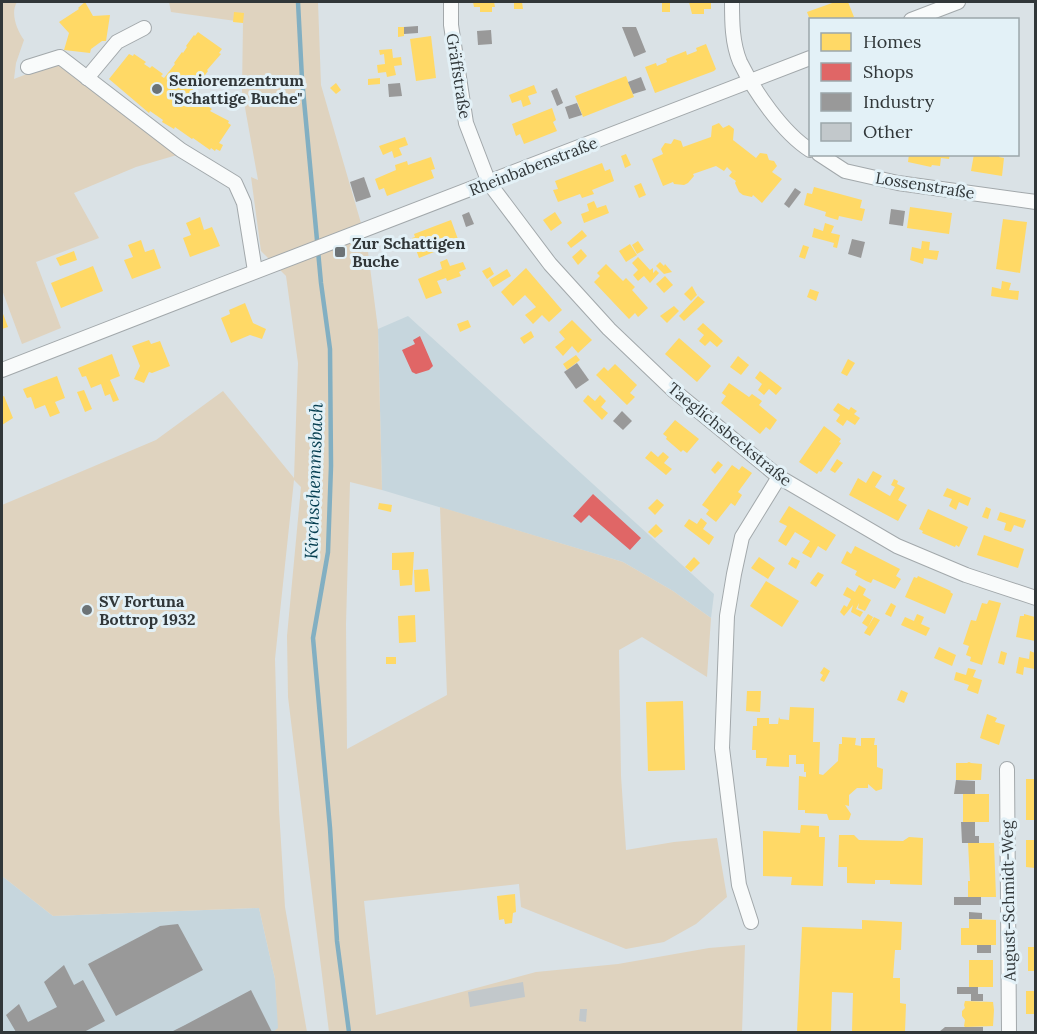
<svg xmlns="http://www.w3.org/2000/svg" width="1037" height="1034" viewBox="0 0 1037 1034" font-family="Lora,serif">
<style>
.built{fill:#c6d6dd}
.green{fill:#dfd3bf}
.homes{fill:#ffd966}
.shops{fill:#e06666}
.industry{fill:#999}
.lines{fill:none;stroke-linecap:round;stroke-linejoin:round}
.stream{stroke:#82afc2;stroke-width:4.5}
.building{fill:#c2c8cb}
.minor-casing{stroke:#a2a8ab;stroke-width:16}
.minor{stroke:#f9fbfb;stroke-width:14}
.poi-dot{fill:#6c7376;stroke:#e3f1f7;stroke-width:2}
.labels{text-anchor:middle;stroke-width:6;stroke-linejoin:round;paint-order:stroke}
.street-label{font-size:16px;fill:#313739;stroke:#e3f1f7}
.poi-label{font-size:16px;font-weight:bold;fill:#313739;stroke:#e3f1f7;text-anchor:start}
.water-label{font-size:18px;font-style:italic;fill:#053e50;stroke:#e3f1f7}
</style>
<rect width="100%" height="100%" fill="#dae2e6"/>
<!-- built -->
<g class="built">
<path d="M408 316 714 594 711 618 673 591 623 562 382 490 378 329Z"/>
<path d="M2 876 53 916 259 908 275 979 279 1029 273 1032H2Z"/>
</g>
<!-- green -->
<g class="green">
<path d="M2 2H17C10 13 17 30 24 40L16 63 14 79 55 63 177 155 136 167 74 193 99 238 36 262 61 328 22 344 2 290Z"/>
<path d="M169 2H318L321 85 367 244 378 329 382 490 350 482 346 624 347 749 447 695 440 507 623 562 673 591 711 618 707 677 642 637 619 650 621 776 626 850 674 842 717 838 727 897 696 924 664 942 626 949 521 907 519 884 364 901 376 1015 536 972 618 964 709 948 745 945 742 1032H329L288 697 287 636 301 487 294 480 275 659 279 810 285 907 307 1032H273L278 1028 275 979 259 908 53 916 2 876V505L156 440 223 391 294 478 298 363 286 276 261 251 251 177 258 180 242 91 243 22 171 12Z"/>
</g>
<!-- homes -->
<g class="homes">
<path d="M85 2 93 16 110 15 106 41H102L91 49 90 53 64 50 69 33 59 22 79 9 78 8Z"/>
<path d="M473 2H494L495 7H492V12H480V7H474Z"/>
<path d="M514 2H522L523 9H514Z"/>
<rect x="662" y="2" width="8" height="10"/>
<path d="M689 2H711V9H704V14H692Z"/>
<path d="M835 2H848L854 17 849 20H810L807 12Z"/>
<path d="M234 12 244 13 243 23 233 22Z"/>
<path d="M398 27H404V36L398 37Z"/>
<path d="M198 32 222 49 219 53 221 54 207 70 208 71 200 82 199 81 189 95 199 103 200 101 212 109 210 111 229 121 228 123 231 125 219 143 223 145 220 151 216 149 215 151 211 148 210 150 193 138 192 139 175 127 174 129 162 122 163 120 150 111 149 113 109 79 129 54 133 56 134 54 146 62 144 64 150 68 152 66 163 74 161 76 164 78 175 64 174 63 182 52 183 53 187 47 186 46 194 35 195 36Z"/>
<path d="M431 36 436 78 416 81 410 39Z"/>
<path d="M706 44 716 69 714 71 655 93 645 67 656 63 657 66 667 62 666 59 686 51 687 55 697 51 696 48Z"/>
<path d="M392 49 393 58 401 57 402 65 394 66 396 75 387 77 386 72 378 73 377 65 385 64 384 54 380 55 379 50Z"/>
<path d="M626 76 634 97 583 117 575 96Z"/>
<path d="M380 78V84L368 85V79Z"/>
<path d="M336 83 341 90 336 94 330 88Z"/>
<path d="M534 85 537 93 528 96 531 104 523 107 521 100 512 103 509 95Z"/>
<path d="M552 108 556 120 553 122 557 131 524 144 520 134 516 136 512 124Z"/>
<path d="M719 123 723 128 729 125 734 129 733 140 756 158 760 153 767 154 769 160 774 161 777 166 772 172 782 179 762 203 753 195 752 197 743 195 739 192 735 183 736 181 729 176 732 172 727 167 724 171 716 166 693 174 694 176 688 183 684 185 674 184 673 182 663 186 652 159 663 154 661 149 665 143 671 144 674 139 681 141 683 147 711 137 712 126Z"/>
<path d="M405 137 408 145 399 148 402 155 394 158 392 151 383 155 379 146Z"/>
<path d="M626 154 631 165 625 168 621 156Z"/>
<path d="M909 154H950L949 159 941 158 940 166 932 165 931 167 908 162Z"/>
<path d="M974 154H999V157L1004 158 1002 176 971 171Z"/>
<path d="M431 157 435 169 431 170 434 178 387 196 384 188 379 190 375 179 396 170 395 165 407 161 408 165Z"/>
<path d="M602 163 605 171 610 169 614 181 592 190 594 194 582 198 580 194 558 202 553 190 558 189 555 181Z"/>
<path d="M641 183 646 195 639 198 634 186Z"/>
<path d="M814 187 862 200 860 208 865 209 862 221 839 216 838 220 831 218 825 216 826 212 804 205 807 193 812 194Z"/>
<path d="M594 201 597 208 606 205 609 213 584 223 581 214 589 211 587 204Z"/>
<path d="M910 207 952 213 949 234 907 228Z"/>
<path d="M555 212 562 223 551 231 543 220Z"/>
<path d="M200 217 204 230 212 227 220 246 190 257 183 238 191 235 186 223Z"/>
<path d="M1003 219 1027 222 1020 273 996 269Z"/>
<path d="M451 220 459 242 419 258 412 238 415 237 414 234Z"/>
<path d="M825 223 834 226 831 233 840 235 837 248 833 247 834 243 812 237 814 228 823 231Z"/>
<path d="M582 230 587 236 571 248 567 243Z"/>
<path d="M141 240 145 252 154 249 161 268 132 279 124 260 133 257 128 245Z"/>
<path d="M638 241 644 250 637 254 632 245Z"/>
<path d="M922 241 930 242 929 250 939 251 937 260 924 258 923 264 910 260 912 247 921 249Z"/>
<path d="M630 244 637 255 626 262 619 251Z"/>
<path d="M803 245 809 247 805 259 799 257Z"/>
<path d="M581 249 587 256 578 265 572 257Z"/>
<path d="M74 251 77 260 60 266 56 258Z"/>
<path d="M638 257 650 270 653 268V273L656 270 659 273 650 283 644 276 638 281 633 275 638 270 632 263Z"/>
<path d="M447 259 450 266 463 262 466 269 459 272 461 276 447 281 446 278 437 281 442 293 426 299 418 279 442 269 440 262Z"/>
<path d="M660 262 664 266 665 264 672 272 664 274 656 266Z"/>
<path d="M606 264 623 281 626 278 635 287 632 290 648 308 638 317 635 313 629 319 594 282 600 276 597 273Z"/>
<path d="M93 266 103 291 61 308 51 283Z"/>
<path d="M490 267 494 274 487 279 482 271Z"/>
<path d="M526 268 562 310 549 322 542 315 533 324 525 315 536 307 525 295 513 306 501 292Z"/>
<path d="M507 269 511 276 493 287 489 280Z"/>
<path d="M665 276 673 285 664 293 656 284Z"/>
<path d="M1002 281 1011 283 1009 290 1019 291 1018 300 991 296 992 287 1001 289Z"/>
<path d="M692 286 697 295 691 301 684 294Z"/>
<path d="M810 289 819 292 816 301 807 297Z"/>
<path d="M698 296 705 302 684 321 679 316Z"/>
<path d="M245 303 253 323 266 329 262 339 250 335 231 343 221 318 230 314 229 310Z"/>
<path d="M674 306 679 311 667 323 660 316Z"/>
<path d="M2 311 8 327 2 329Z"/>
<path d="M468 320 471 327 460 332 457 324Z"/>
<path d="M572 320 592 340 578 353 572 346 563 356 555 347 565 339 559 332Z"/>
<path d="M703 323 723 341 717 347 710 341 705 346 699 341 704 335 697 329Z"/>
<path d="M531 331 534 337 524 344 520 338Z"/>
<path d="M679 338 711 366 697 382 665 354Z"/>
<path d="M149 340 151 344 160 341 170 366 152 373 149 372 144 383 134 379 140 366 132 346Z"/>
<path d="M112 354 120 376 110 380 119 400 113 402 110 394 105 396 101 384 91 388 86 376 82 377 78 368Z"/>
<path d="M576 355 580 360 567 370 563 364Z"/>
<path d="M738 356 749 365 741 375 730 367Z"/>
<path d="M848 359 855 363 847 376 841 373Z"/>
<path d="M615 364 637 385 630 393 635 397 627 405 596 375 604 367 608 371Z"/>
<path d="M760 371 782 388 776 395 769 389 764 395 758 390 762 384 755 378Z"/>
<path d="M57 376 65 398 55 402 60 413 50 417 45 405 35 409 31 397 27 398 23 389Z"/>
<path d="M729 383 749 397 752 394 762 401 759 405 777 420 770 430 766 427 760 434 721 403 726 396 722 393Z"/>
<path d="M84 390 92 409 85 412 77 392Z"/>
<path d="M588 395 595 401 600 395 606 401 601 407 608 413 602 420 583 401Z"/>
<path d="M4 396 13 418 2 425V397Z"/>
<path d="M838 403 849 410 851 407 857 411 854 414 860 418 855 425 847 420 843 426 836 421 840 415 833 410Z"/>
<path d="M675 420 699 439 687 453 683 450 681 452 666 439 667 437 663 434Z"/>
<path d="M824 426 841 439 839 442 841 443 821 472 819 471 817 474 799 462Z"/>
<path d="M651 451 658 457 663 452 669 457 664 463 672 469 666 475 645 458Z"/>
<path d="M837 459 843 463 835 473 830 470Z"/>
<path d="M718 461 723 465 715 474 711 470Z"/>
<path d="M732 465 739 470 742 466 752 473 738 492 742 495 735 506 731 503 716 522 706 514 709 510 702 505Z"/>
<path d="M873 471 882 476 875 487 883 492 890 496 895 487 891 485 894 479 898 481 897 484 905 488 898 500 907 505 898 521 849 495 858 478 866 483Z"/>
<path d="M947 488 971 498 968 506 959 502 956 510 949 506 952 499 943 496Z"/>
<path d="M657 499 664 505 655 515 648 508Z"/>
<path d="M379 503 392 505 391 512 378 509Z"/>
<path d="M789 506 836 535 826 551 818 546 811 558 802 553 810 541 795 532 786 546 778 541 787 526 779 522Z"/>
<path d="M986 507 991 509 988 519 982 517Z"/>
<path d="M928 509 968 527 959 547 956 545 955 547 922 533 923 531 919 529Z"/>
<path d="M1000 512 1026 520 1023 528 1014 525 1011 532 1004 530 1006 523 997 520Z"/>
<path d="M701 518 707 523 703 529 714 537 709 545 684 526 689 519 697 524Z"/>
<path d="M656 524 663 531 655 538 648 532Z"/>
<path d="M984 535 1024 549 1018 568 977 555Z"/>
<path d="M855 546 900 569 896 576 901 579 895 589 873 579 871 583 866 581 855 575 857 571 841 563 847 551 851 554Z"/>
<path d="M414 552 412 585 400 586 399 570H392V553Z"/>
<path d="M694 557 700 563 691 572 685 567Z"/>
<path d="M759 557 775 568 768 579 751 568Z"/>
<path d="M792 557 800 561 796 569 788 564Z"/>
<path d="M428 569 430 591 415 592 414 570Z"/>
<path d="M818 572 824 575 816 587 810 583Z"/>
<path d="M918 576 951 591 950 592 953 594 945 614 905 597 914 577 917 578Z"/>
<path d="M766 581 799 601 782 627 750 606Z"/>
<path d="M859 585 866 589 863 595 871 600 865 611 858 608 859 603 856 609 863 612 860 617 851 612 853 605 844 616 840 612 844 605 847 607 851 599 843 595 847 587 855 592Z"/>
<path d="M989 600 1001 603 982 665 970 661 971 657 966 655 969 646 963 644 971 620 976 621 982 603 987 604Z"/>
<path d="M891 603 896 606 891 617 885 614Z"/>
<path d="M868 614 873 617 868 627 862 623Z"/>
<path d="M917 614 924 617 921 624 930 628 926 636 901 625 905 617 914 621Z"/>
<path d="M1024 614 1035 617V641L1016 637 1020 616H1024Z"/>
<path d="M415 615 416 642 399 643 398 616Z"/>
<path d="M874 617 880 620 870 636 864 633Z"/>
<path d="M939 647 956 655 952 666 934 658Z"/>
<path d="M1001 651 1007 653 1004 665 998 663Z"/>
<path d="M1030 651 1035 653V669L1024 667 1023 675 1016 673 1019 657 1029 659Z"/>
<rect x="386" y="657" width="10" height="7"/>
<path d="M824 667 830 671 824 682 820 680 823 675 820 673Z"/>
<path d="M968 668 976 670 973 677 982 680 978 694 967 690 969 685 954 680 956 672 966 675Z"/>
<path d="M901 690 908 693 904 703 897 700Z"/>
<path d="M747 691H761L760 712 746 711Z"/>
<path d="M683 701 685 770 648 771 646 702Z"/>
<path d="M790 707 814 708 813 742H820L819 774 823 775 838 761 839 744H842V737L856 738 855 745 861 746V738H875L874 745H877V767L883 769 882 789 876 791 868 784V788H857L849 795V806L845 805 851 814 849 820H829L827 814 805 813V810H798L799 776 806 777V772H804V764H796V755H789V767L766 766 767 758H756V750H752L753 726H757V718H769V724H778L779 717 780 719 789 720Z"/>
<path d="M987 714 997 718 995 722 1005 725 999 745 980 738Z"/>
<path d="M969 762 971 763 982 764 981 780H956V763H967Z"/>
<rect x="1026" y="779" width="9" height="41"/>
<rect x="963" y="794" width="26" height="28"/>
<path d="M801 825 819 826V837H825L823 886 791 885 792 877 763 876V831L800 833Z"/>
<path d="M839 835H854L859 840 903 841 909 837 923 838 922 885 890 884V880H875V884L847 883V867H838Z"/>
<path d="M1026 840H1035V868L1026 867Z"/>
<path d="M968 843H994L996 897H968V881H970Z"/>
<path d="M515 894 516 912 513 913 512 923 505 924 504 919 499 920 497 896Z"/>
<path d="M969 919 996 920V945H961V928H969Z"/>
<path d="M862 920 902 922 901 950H895L893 978H900V1003L906 1004 905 1032H852L853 993 832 992 831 1032H797L802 927 862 929Z"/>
<rect x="1028" y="947" width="7" height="24"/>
<rect x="969" y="960" width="24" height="27"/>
<rect x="1026" y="991" width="9" height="23"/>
<path d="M965 1001 993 1002 994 1010 993 1026 965 1027 964 1026 965 1020 962 1016V1011L965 1008 964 1005Z"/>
</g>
<!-- shops -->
<g class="shops">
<path d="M420 336 433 366 429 370 416 374 412 372 402 350 415 344 413 340Z"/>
<path d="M593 494 641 538 630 550 589 515 581 523 573 516Z"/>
</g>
<!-- industry -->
<g class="industry">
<path d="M418 26V33L404 34V27Z"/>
<path d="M622 27H636L646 52 634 57Z"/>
<path d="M491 30 492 44 478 45 477 31Z"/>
<path d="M641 77 646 90 633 94 628 82Z"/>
<path d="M400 83 402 96 389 97 388 84Z"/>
<path d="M557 88 563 103 557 106 551 91Z"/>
<path d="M577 103 582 115 569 119 565 107Z"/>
<path d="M364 177 371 197 356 202 350 182Z"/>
<path d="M795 188 801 192 789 208 784 204Z"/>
<path d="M891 209 905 211 903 226 889 224Z"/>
<path d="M469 212 474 224 466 227 462 215Z"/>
<path d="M852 239 865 242 861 258 848 254Z"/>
<path d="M577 363 589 380 576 389 564 372Z"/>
<path d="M622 411 632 421 623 430 613 421Z"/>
<path d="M956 780 975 781V794H954Z"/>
<path d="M961 822H975V836H979V843H962Z"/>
<rect x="954" y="897" width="27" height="8"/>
<path d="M969 912 982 913V919H969Z"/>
<path d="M178 924 203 970 116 1016 88 964 160 926Z"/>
<rect x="977" y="945" width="14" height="8"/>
<path d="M64 965 74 985 83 980 105 1021 84 1032H16L6 1015 19 1004 28 1022 57 1007 44 982Z"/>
<path d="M957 987H978V994H983V1001H971V994H957Z"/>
<path d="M251 990 272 1032H171L185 1025Z"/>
<path d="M945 1027H983V1032H939Z"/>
</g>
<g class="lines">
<!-- stream -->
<path class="stream" d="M298 2 302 79 321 283 330 349 331 466 328 552 313 638 330 828 337 941 349 1032"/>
</g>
<!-- building -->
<g class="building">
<path d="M523 982 525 997 470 1007 468 992Z"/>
<path d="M580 1009H587L586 1022 579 1021Z"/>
</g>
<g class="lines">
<defs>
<g id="minor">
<path d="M451 2V25L466 123 489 183 550 264 609 329 673 390 779 477 897 546 966 575 1036 598"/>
<path d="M732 2C732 21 732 43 740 62 754 91 783 133 810 150"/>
<path d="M911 20 958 2"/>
<path d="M28 67 60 57 181 150 235 183 244 203 255 271"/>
<path d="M87 78 117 42 144 28"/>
<path d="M819 154 845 171 898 183 1036 202"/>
<path d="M2 370C271 265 541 162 810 58"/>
<path d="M1007 769 1009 1032"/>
<path d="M751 922 739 885 722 748 727 616 734 574 742 537 779 477"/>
</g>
</defs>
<!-- minor casing -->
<use href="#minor" class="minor-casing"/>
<!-- minor -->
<use href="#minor" class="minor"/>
</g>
<!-- markers -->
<g class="poi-dot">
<circle cx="157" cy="89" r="6"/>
<rect x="334" y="246" width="12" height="12" rx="3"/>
<circle cx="87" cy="610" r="6"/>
</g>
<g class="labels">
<!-- street labels -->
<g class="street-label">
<text transform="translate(459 76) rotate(81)" y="6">Gräffstraße</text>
<text transform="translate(533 166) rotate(-21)" y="6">Rheinbabenstraße</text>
<text transform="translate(925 185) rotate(9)" y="6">Lossenstraße</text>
<text transform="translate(730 434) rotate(39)" y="6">Taeglichsbeckstraße</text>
<text transform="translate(1008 901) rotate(-91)" y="6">August-Schmidt-Weg</text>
</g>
<!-- poi labels -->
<g class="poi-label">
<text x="169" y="86">Seniorenzentrum<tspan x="169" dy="18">"Schattige Buche"</tspan></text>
<text x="352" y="249">Zur Schattigen<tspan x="352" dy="18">Buche</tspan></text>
<text x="99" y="607">SV Fortuna<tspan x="99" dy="18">Bottrop 1932</tspan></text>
</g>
<!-- water labels -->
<g class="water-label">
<text transform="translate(314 481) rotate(-88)" y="6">Kirchschemmsbach</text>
</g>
</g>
<!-- border -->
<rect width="1037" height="1034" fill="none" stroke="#313739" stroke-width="6"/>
<!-- legend -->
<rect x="809" y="18" width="210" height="138" fill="#e3f1f7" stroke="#9ca7ab" stroke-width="1.5"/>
<rect x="821" y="33" width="30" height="18" fill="#ffd966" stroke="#9ca7ab" stroke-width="1.5"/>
<text x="863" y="48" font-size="18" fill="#313739">Homes</text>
<rect x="821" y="63" width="30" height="18" fill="#e06666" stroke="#9ca7ab" stroke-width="1.5"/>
<text x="863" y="78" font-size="18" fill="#313739">Shops</text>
<rect x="821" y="93" width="30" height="18" fill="#999999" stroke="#9ca7ab" stroke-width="1.5"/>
<text x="863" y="108" font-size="18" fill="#313739">Industry</text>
<rect x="821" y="123" width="30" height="18" fill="#c2c8cb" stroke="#9ca7ab" stroke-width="1.5"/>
<text x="863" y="138" font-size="18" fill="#313739">Other</text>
</svg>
